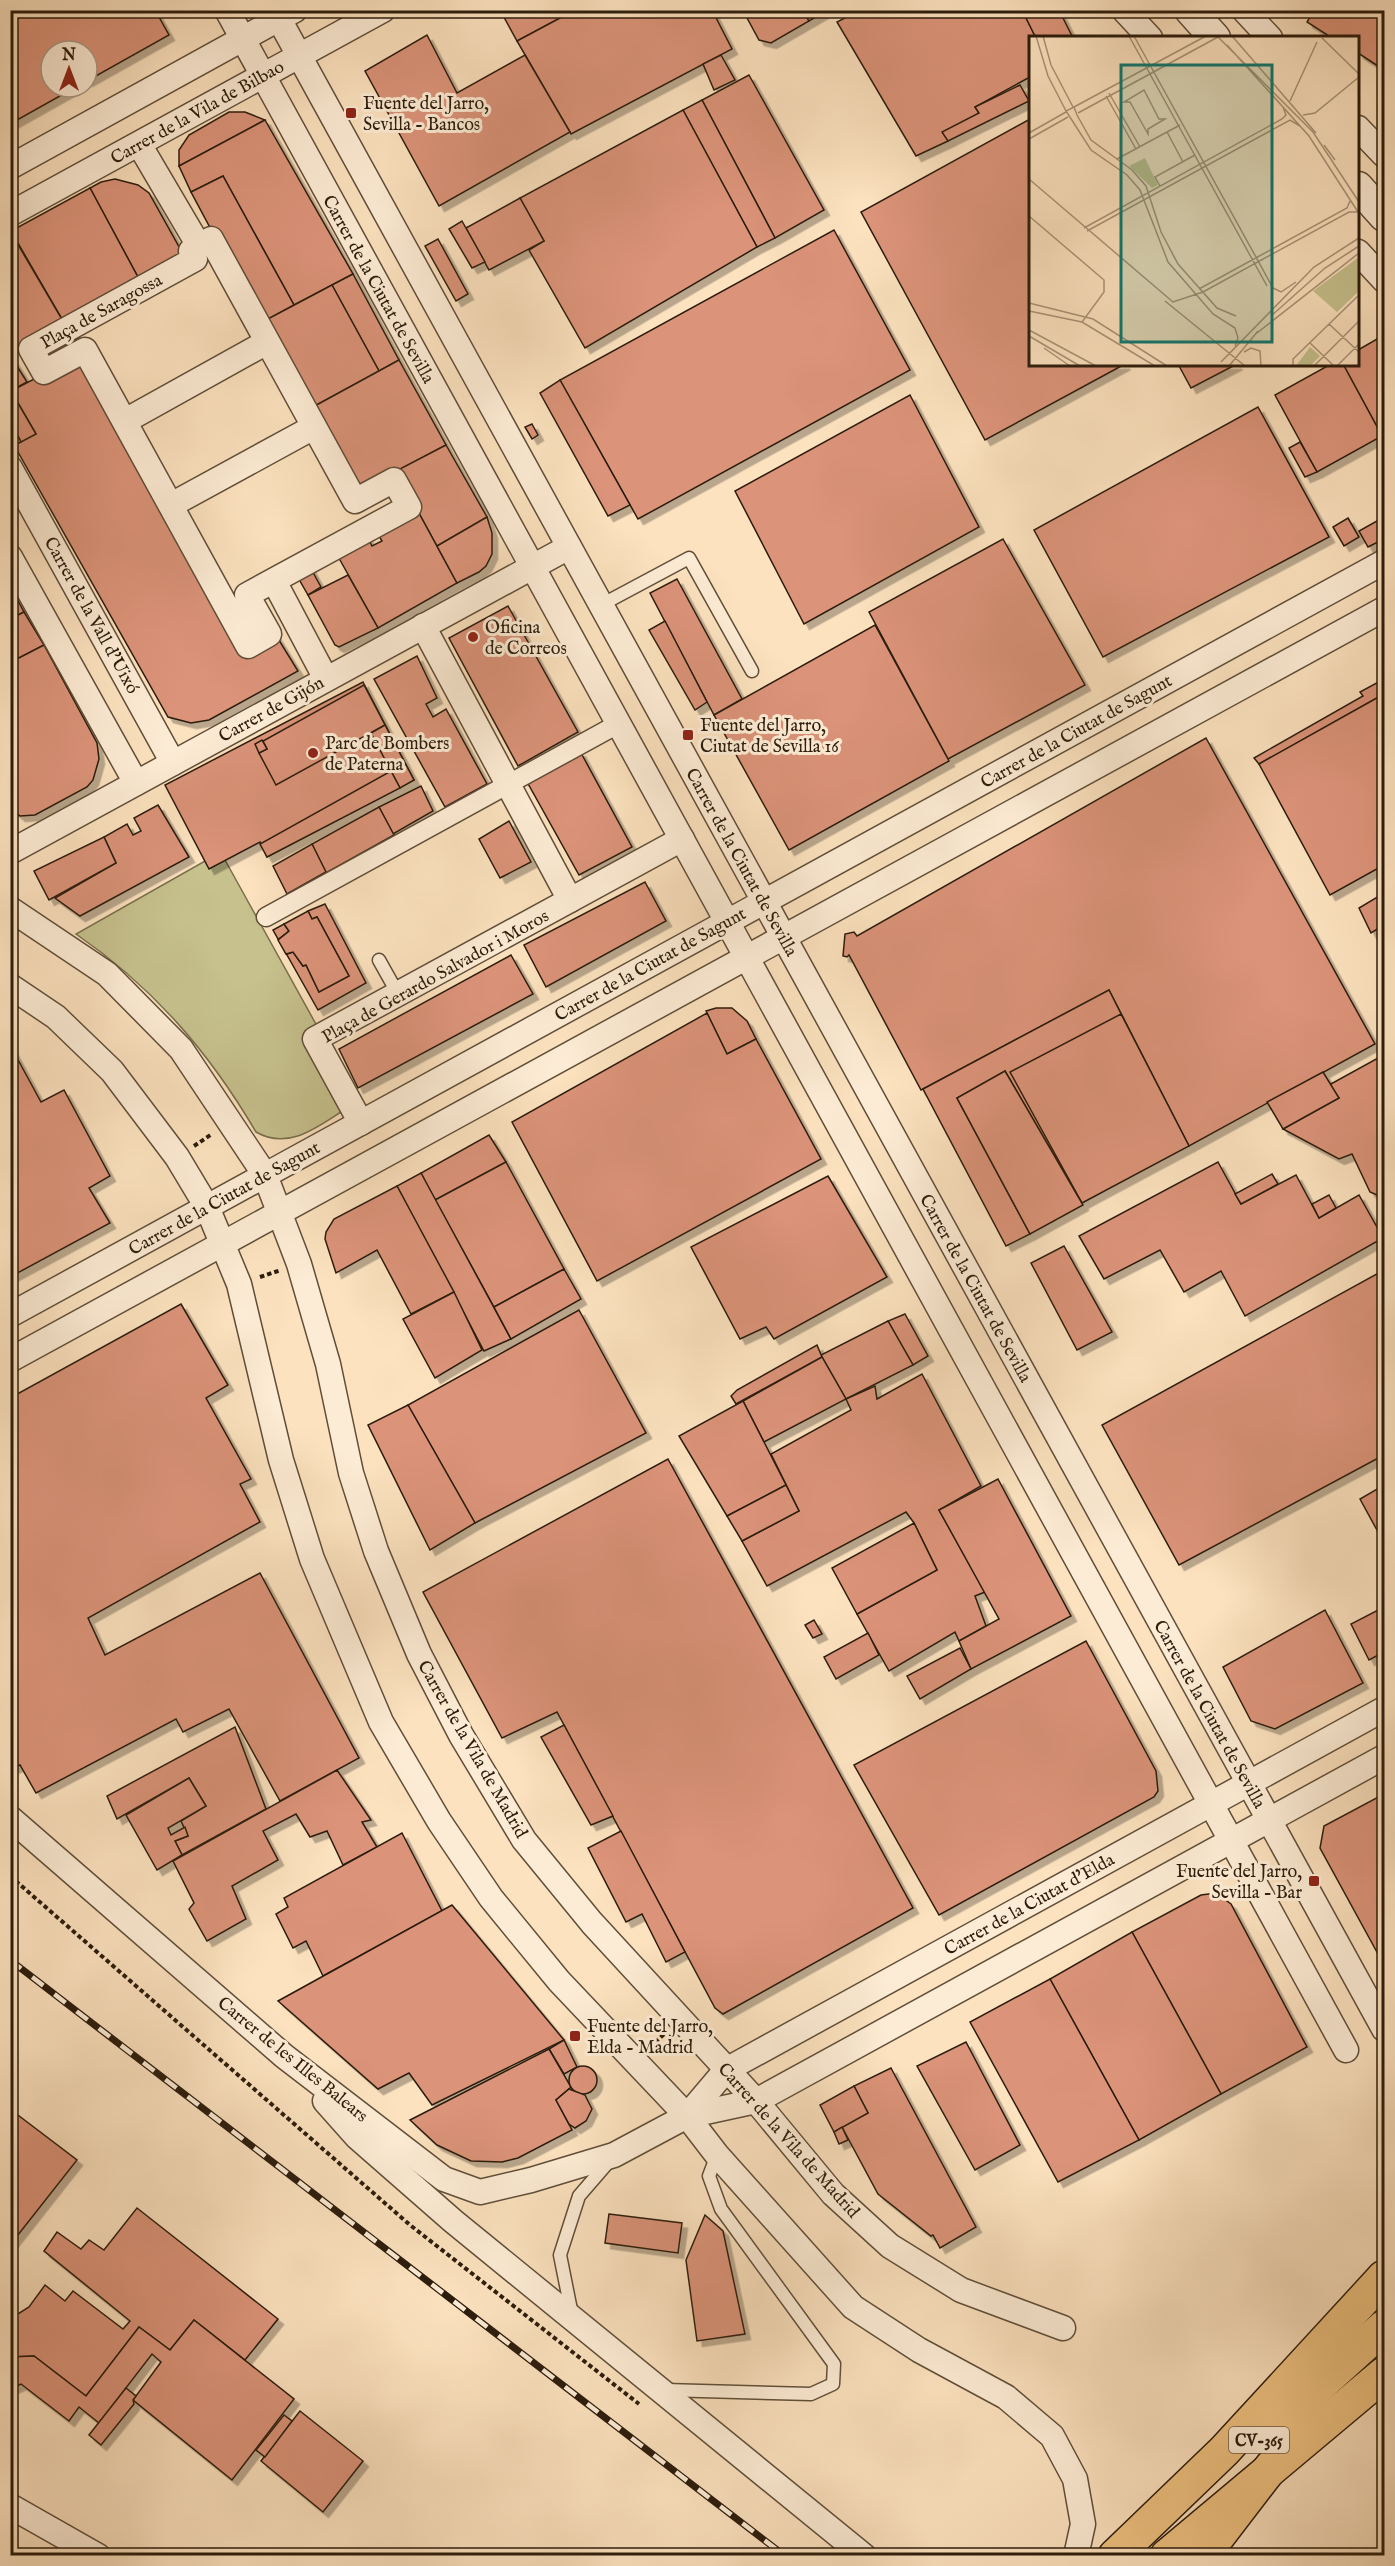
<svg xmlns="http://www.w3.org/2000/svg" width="1395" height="2566" viewBox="0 0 1395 2566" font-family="'IM FELL English',serif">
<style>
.green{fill:#c6c18d;stroke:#796e4c;stroke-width:1.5}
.building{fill:#db9379;stroke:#2c1c0c;stroke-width:1.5;filter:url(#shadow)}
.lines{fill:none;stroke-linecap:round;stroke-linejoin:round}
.service-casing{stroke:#604e39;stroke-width:15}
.pedestrian-casing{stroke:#604e39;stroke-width:21}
.minor-casing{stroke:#604e39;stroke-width:27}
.tertiary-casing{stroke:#604e39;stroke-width:33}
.primary-casing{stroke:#2c1c0c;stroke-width:36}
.trunk-casing{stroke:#2c1c0c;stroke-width:36}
.path{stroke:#2c1c0c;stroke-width:4;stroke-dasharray:4.5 3;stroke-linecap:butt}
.service{stroke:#fdecd5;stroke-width:12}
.pedestrian{stroke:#fdecd5;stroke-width:18}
.minor{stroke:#fdecd5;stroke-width:24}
.tertiary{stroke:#fdecd5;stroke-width:30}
.primary{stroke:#eec180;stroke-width:33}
.trunk{stroke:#eec180;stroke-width:33}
.rail-casing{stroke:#2c1c0c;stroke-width:7}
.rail{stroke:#fdecd5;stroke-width:4.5;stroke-dasharray:14;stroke-linecap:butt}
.poi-dot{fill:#8f2418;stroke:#fdecd5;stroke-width:2}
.labels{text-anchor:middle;stroke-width:6;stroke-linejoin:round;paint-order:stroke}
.shield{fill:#fdecd5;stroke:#6b5a48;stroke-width:1.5}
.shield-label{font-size:16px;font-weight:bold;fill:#2c1c0c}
.poi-label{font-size:18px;fill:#2c1c0c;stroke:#fdecd5;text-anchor:start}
.street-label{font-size:18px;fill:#2c1c0c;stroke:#fdecd5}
.inset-road{fill:none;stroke:#a99377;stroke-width:1.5}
.view{fill:#0f766e;fill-opacity:0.15;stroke:#0f766e;stroke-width:3}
.inset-edge{fill:none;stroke:#2c1c0c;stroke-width:3}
</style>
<defs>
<filter id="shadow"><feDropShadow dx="5.5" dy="5.5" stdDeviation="0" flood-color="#0004"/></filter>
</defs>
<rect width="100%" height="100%" fill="#fce2bf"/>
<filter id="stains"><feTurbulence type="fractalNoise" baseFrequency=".00333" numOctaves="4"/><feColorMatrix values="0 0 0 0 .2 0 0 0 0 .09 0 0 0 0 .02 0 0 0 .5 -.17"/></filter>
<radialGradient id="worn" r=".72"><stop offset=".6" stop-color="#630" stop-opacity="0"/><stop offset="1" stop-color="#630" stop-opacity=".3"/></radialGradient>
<!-- green -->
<path class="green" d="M225 860 317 1026 308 1050 341 1112C315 1129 287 1150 256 1132 209 1052 153 987 76 934L205 861Z"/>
<!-- building -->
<g class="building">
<path d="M10 10H155L169 35 87 81V51H51V87H76L10 124Z"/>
<path d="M500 10H575L517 41Z"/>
<path d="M575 10H712L732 49 571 134 517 41Z"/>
<path d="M756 10H803L809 21 771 43 759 40 746 16Z"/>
<path d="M803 10H828L809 21Z"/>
<path d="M860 10H878L880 15 887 10H1022L1036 38H1030V77L975 107 981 116 945 133 948 141 916 156 837 22Z"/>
<path d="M1022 10H1059L1073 38H1036Z"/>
<path d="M1314 10H1384V70L1358 53V38H1332L1307 22Z"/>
<path d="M427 35 457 93 525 55 570 132 439 206 365 71Z"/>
<path d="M721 55 735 80 714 90 703 64Z"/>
<path d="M749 75 824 210 775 238 702 100Z"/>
<path d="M1020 85 1029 101 948 141 942 132 979 113 975 107Z"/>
<path d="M702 100 775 238 757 247 683 110Z"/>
<path d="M683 110 757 247 585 348 529 250 544 241 520 198Z"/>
<path d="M229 112H245L265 120 179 166V150L189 135Z"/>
<path d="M1030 119V364H1125L985 440 861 212Z"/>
<path d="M265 120 353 274 294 305 223 176 191 192 179 166Z"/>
<path d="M223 176 294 305 261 323 191 192Z"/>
<path d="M115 179 138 185 149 193 183 254 139 279 90 188 101 182Z"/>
<path d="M90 188 139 279 63 321 11 231Z"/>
<path d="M520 198 544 241 489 270 466 228Z"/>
<path d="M462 221 485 262 472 268 449 229Z"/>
<path d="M834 230 910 370 638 519 560 380Z"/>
<path d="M10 231 63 321 10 350Z"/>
<path d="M438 239 468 294 456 301 425 246Z"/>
<path d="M353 274 399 360 379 371 332 285Z"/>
<path d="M332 285 379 371 311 408 264 321Z"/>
<path d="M1384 335V384L1383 385 1384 435 1382 436 1343 364H1358V350Z"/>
<path d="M82 354 243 650 274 632 298 671 209 720 191 723 168 717 14 445 36 434 11 391Z"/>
<path d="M10 355 27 382 10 391Z"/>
<path d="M399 360 446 445 356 493 311 408Z"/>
<path d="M1178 364H1237L1191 388Z"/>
<path d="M1331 364H1343L1382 436 1317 472 1275 395Z"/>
<path d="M560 380 630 505 608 516 540 393Z"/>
<path d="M11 391 36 434 21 442 10 420Z"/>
<path d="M910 395 979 527 804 624 735 491Z"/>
<path d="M1258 407 1329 537 1103 657 1034 530Z"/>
<path d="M10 420 21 442 14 445 10 438Z"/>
<path d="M532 424 538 435 532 439 525 427Z"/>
<path d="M1300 442 1317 472 1305 477 1289 448Z"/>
<path d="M446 445 487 517 437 546 396 471Z"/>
<path d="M415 506 457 583 378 628 335 551 364 531 372 546 382 541 379 536Z"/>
<path d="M487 517 492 533V554L486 566 479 572 457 583 437 546Z"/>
<path d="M1384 517V539L1368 547 1359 531Z"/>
<path d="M1348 518 1359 537 1344 546 1333 527Z"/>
<path d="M1003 539 1085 685 948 759 869 612Z"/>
<path d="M310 567 321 587 308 595 296 574Z"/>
<path d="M348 575 378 628 339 647 335 645 308 595Z"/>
<path d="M677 579 742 699 714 715 650 593Z"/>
<path d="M10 586 24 612 10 619Z"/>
<path d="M508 606 578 732 518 766 449 638Z"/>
<path d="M24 612 44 645 17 659 10 646V619Z"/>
<path d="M665 621 707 702 695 710 649 630Z"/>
<path d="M875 625 949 761 789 850 714 715Z"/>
<path d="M44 645 97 743 99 759 93 780 87 787 35 815 20 816 10 808V646L17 659Z"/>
<path d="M417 656 437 698 426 704 433 717 446 709 487 784 445 807 374 679Z"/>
<path d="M1384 679V694L1259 764 1254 758 1363 696 1360 692Z"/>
<path d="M363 682 414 780 267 857 260 842 209 869 165 785Z"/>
<path d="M364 685 385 725 276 785 259 753 267 749 263 741Z"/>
<path d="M1384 694V865L1330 895 1259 764Z"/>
<path d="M385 725 414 780 400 788 371 733Z"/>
<path d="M1206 738 1375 1044 1189 1146 1109 990 921 1090 849 955 847 957 843 956 845 934 854 932 857 936Z"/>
<path d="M262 740 267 749 259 753 255 744Z"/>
<path d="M580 751 632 847 579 875 526 780Z"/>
<path d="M391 771 400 788 267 857 260 844Z"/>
<path d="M421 786 433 811 393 834 379 807Z"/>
<path d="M158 805 189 857 80 916 55 898 116 863 104 837 127 824 133 835 141 831 134 818Z"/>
<path d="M379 807 394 835 326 873 312 844Z"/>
<path d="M509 821 531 862 500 878 479 839Z"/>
<path d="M104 837 116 863 49 900 34 871Z"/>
<path d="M312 844 326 872 287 894 273 866Z"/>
<path d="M645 882 666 921 546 987 524 945Z"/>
<path d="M1384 893V925L1371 933 1359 908Z"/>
<path d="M325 904 366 983 318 1010 273 930 284 924 289 931 279 939 287 954 293 952 303 966 306 965 319 992 349 976 317 917 312 919 308 911Z"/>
<path d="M308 911 312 919 317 917 349 976 319 992 306 965 303 966 293 952 286 954 278 940 289 931 284 924Z"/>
<path d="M511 955 533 994 358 1088 339 1049Z"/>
<path d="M1109 990 1187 1144 1082 1203 1005 1071 957 1098 1030 1234 1006 1246 923 1089Z"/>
<path d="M732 1008 747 1021 756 1039 727 1054 706 1011 716 1008Z"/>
<path d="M707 1013 727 1054 756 1039 821 1159 597 1281 512 1122Z"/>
<path d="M1121 1014 1189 1146 1082 1203 1010 1072Z"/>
<path d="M10 1045 41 1102 64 1090 110 1176 89 1188 110 1223 10 1277Z"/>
<path d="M1378 1058 1384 1070V1198L1370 1192 1352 1154 1339 1159 1283 1129 1339 1098 1329 1085Z"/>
<path d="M1005 1071 1083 1205 1030 1234 957 1098Z"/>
<path d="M1323 1072 1339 1098 1283 1129 1267 1102Z"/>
<path d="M489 1135 506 1162 435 1200 421 1173Z"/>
<path d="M506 1162 564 1269 494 1307 435 1200Z"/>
<path d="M1218 1162 1241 1204 1296 1175 1319 1218 1359 1195 1383 1238 1245 1316 1221 1271 1184 1292 1160 1250 1104 1279 1079 1236Z"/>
<path d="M421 1173 511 1339 484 1351 397 1186Z"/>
<path d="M1272 1174 1278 1184 1241 1204 1235 1194Z"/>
<path d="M828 1176 887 1277 774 1339 766 1327 740 1339 691 1247Z"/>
<path d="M397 1186 454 1292 411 1314 377 1250 336 1273 325 1239 326 1232 334 1219Z"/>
<path d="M1329 1195 1336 1208 1319 1218 1312 1204Z"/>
<path d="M1064 1246 1112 1332 1077 1350 1031 1263Z"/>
<path d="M564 1269 581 1299 511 1339 494 1307Z"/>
<path d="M1384 1270V1455L1179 1565 1102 1425Z"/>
<path d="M454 1292 482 1350 435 1378 403 1319Z"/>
<path d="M181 1304 228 1385 206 1398 251 1479 240 1484 260 1522 88 1618 105 1655 260 1573 359 1758 280 1801 229 1709 183 1732 176 1719 36 1793 20 1765 10 1769V1398Z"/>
<path d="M579 1310 646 1433 475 1523 408 1405Z"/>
<path d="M905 1314 928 1356 913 1365 888 1321Z"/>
<path d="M888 1321 913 1365 846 1399 821 1355Z"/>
<path d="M817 1345 822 1357 736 1404 731 1396 737 1390Z"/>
<path d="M822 1357 846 1399 764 1442 743 1401Z"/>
<path d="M922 1374 981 1486 939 1510 985 1592 975 1596 986 1626 959 1641 955 1632 889 1671 857 1614 937 1570 914 1523 906 1512 767 1586 742 1541 799 1511 771 1454 851 1410 846 1399 875 1386 877 1399Z"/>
<path d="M743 1401 786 1485 727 1516 679 1436Z"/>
<path d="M408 1405 475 1523 430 1550 368 1425Z"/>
<path d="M668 1459 913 1908 723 2014 715 2008 557 1712 502 1738 423 1592Z"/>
<path d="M998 1479 1071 1616 971 1669 959 1641 999 1619 939 1510Z"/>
<path d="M786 1485 799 1511 742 1541 727 1516Z"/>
<path d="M1384 1485V1543L1360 1499Z"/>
<path d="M914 1523 937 1570 857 1614 832 1568Z"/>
<path d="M1384 1607V1652L1369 1660 1351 1624Z"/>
<path d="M1325 1610 1363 1683 1275 1729 1251 1721 1223 1667Z"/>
<path d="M814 1620 822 1634 813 1638 805 1625Z"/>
<path d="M868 1633 879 1655 836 1679 824 1657Z"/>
<path d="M1086 1641 1156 1771 1158 1791 1154 1797 939 1915 854 1765Z"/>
<path d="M960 1648 971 1669 920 1699 907 1676Z"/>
<path d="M564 1725 613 1816 591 1825 541 1737Z"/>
<path d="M235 1727 266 1809 182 1855 175 1841 188 1836 181 1821 206 1806 189 1778 117 1819 107 1796Z"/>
<path d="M337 1770 371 1820 362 1822 377 1847 343 1865 327 1831 310 1837 296 1814 263 1831 278 1860 232 1886 246 1919 207 1941 189 1909 194 1903 173 1861Z"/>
<path d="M189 1778 206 1806 168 1828 171 1835 185 1827 188 1836 175 1841 182 1855 157 1870 126 1815Z"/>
<path d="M1384 1794V1965L1320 1848 1324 1826Z"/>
<path d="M621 1831 685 1952 666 1962 642 1914 626 1922 588 1848Z"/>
<path d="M402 1833 442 1911 323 1976 306 1941 293 1948 276 1914 288 1907 284 1898Z"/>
<path d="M1216 1893 1231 1904 1307 2047 1221 2094 1132 1932 1201 1895Z"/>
<path d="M452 1905 564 2040 432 2105 409 2073 378 2089 278 2001Z"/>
<path d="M1132 1932 1221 2094 1139 2140 1050 1979Z"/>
<path d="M1050 1979 1139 2140 1058 2182 970 2022Z"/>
<path d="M564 2040 577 2067 564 2074 549 2049Z"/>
<path d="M966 2042 1020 2145 975 2170 917 2066Z"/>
<path d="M549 2049 571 2087 556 2100 572 2130 518 2158 502 2162 471 2161 437 2145 410 2120Z"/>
<circle cx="583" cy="2080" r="14"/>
<path d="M891 2068 976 2227 940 2248 933 2235 931 2236 878 2194 842 2127 868 2113 854 2086Z"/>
<path d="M854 2086 868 2113 834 2132 820 2105Z"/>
<path d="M569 2089 585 2095 592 2109 586 2121 575 2128 569 2124 556 2100Z"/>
<path d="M10 2109 77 2160 10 2245Z"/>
<path d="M842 2127 848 2140 839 2144 834 2132Z"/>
<path d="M137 2208 278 2319 245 2360 194 2320 170 2350 139 2327 86 2396 34 2356 10 2357V2319L29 2307 45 2285 65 2301 73 2291 123 2329 130 2321 44 2251 57 2232 81 2249 89 2240 104 2250Z"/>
<path d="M609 2214 682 2223 678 2253 605 2243Z"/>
<path d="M705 2215 723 2231 745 2334 697 2341 686 2260Z"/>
<path d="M194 2320 294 2399 232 2480 133 2400 161 2362 152 2354 99 2423 79 2407 69 2421 21 2384 10 2389V2357L34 2356 86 2396 139 2327 170 2350Z"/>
<path d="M126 2388 136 2396 133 2400 134 2404 101 2445 89 2435Z"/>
<path d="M300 2411 363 2461 323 2512 261 2461Z"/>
<path d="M284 2415 292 2421 265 2457 256 2450Z"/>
</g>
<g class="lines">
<defs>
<g id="service">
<path d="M601 605 689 558 752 671"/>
<path d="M379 960 398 994"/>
<path d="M572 2315 560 2255 579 2196 611 2159"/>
<path d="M665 2390 811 2394 833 2384 834 2364 721 2209 709 2176 717 2155"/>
</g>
<path id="pedestrian" d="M266 917 618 724"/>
<g id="minor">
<path d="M227 10 1346 2050"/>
<path d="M274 10 1384 2029"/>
<path d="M1124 10 1150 38"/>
<path d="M1244 10 1270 38"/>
<path d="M1358 128 1384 155"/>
<path d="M139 144 199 246"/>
<path d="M10 167 295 10"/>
<path d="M10 214 383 10"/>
<path d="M211 239 355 501 394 480 409 507 247 595 269 634 248 646 85 350 44 372 31 349 195 259 191 251Z"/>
<path d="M1358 252 1384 280"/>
<path d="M125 421 267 342"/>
<path d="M10 468 173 763"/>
<path d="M171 505 314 427"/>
<path d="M10 557 136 783"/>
<path d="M274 581 326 679"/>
<path d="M423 626 570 900"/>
<path d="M10 852 569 547"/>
<path d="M10 909 107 974 181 1049 265 1175 299 1264 328 1364 351 1473 376 1551 419 1654 461 1735 524 1840 592 1923 756 2101 833 2194 890 2246 961 2290 1063 2328"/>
<path d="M10 986 56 1017 112 1071 177 1157 207 1207 239 1284 281 1460 312 1559 381 1722 439 1821 491 1898 559 1981 687 2116 717 2155 853 2307 919 2350 1006 2397 1052 2436 1075 2479 1083 2524 1076 2556"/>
<path d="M361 1123 315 1039 682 839"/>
<path d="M10 1315 1384 562"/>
<path d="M10 1360 1384 609"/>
<path d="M10 1818 284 2056 444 2179 480 2192 531 2180 614 2155 687 2116 756 2101 1384 1757"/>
<path d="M325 2101 357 2137 453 2221 864 2556"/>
<path d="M687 2116 726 2070 1384 1709"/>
<path d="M10 2506 98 2556"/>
</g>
<g id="tertiary">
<path d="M1190 10 1215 38"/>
<path d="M1358 187 1384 216"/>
</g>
<g id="primary">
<path d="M1267 2433 1384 2327"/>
<path d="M1115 2556 1224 2451 1384 2277"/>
<path d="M1167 2556 1384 2374"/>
</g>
<path id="trunk" d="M1203 2556 1272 2466"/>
</defs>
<!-- service casing -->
<use href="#service" class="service-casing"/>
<!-- pedestrian casing -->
<use href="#pedestrian" class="pedestrian-casing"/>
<!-- minor casing -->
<use href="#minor" class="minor-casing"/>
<!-- tertiary casing -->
<use href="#tertiary" class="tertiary-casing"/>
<!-- primary casing -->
<use href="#primary" class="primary-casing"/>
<!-- trunk casing -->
<use href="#trunk" class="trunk-casing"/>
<!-- path -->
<g class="path">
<path d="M194 1146 212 1134"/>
<path d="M260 1277 281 1270"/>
<path d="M10 1876 410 2225 639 2404"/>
<path d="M650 2048 666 2032"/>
</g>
<!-- service -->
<use href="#service" class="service"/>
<!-- pedestrian -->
<use href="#pedestrian" class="pedestrian"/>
<!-- minor -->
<use href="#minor" class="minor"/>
<!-- tertiary -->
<use href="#tertiary" class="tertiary"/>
<!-- primary -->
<use href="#primary" class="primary"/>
<!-- trunk -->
<use href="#trunk" class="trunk"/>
<defs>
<path id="rail" d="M10 1960 785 2556"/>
</defs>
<!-- rail casing -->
<use href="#rail" class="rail-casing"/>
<!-- rail -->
<use href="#rail" class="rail"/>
</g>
<!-- markers -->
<g class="poi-dot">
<rect x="345" y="107" width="12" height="12" rx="3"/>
<circle cx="473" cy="637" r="6"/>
<rect x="682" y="729" width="12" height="12" rx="3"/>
<circle cx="313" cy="753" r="6"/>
<rect x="1308" y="1875" width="12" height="12" rx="3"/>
<rect x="569" y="2030" width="12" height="12" rx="3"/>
</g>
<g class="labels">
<!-- shield labels -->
<rect class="shield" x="1229" y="2427" width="60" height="26" rx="4.5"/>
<g class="shield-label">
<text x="1259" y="2446">CV-365</text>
</g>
<!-- poi labels -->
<g class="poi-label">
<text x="363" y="109">Fuente del Jarro,<tspan x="363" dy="21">Sevilla - Bancos</tspan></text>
<text x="485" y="633">Oficina<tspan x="485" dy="21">de Correos</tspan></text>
<text x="700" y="731">Fuente del Jarro,<tspan x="700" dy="21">Ciutat de Sevilla 16</tspan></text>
<text x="325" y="749">Parc de Bombers<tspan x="325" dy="21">de Paterna</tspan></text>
<text x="1302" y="1877" text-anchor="end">Fuente del Jarro,<tspan x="1302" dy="21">Sevilla - Bar</tspan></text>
<text x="587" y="2032">Fuente del Jarro,<tspan x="587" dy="21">Elda - Madrid</tspan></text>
</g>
<!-- street labels -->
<g class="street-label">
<text transform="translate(197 112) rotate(-29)" y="6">Carrer de la Vila de Bilbao</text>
<text transform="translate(379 289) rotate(61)" y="6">Carrer de la Ciutat de Sevilla</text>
<text transform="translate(101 311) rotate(-29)" y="6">Plaça de Saragossa</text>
<text transform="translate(92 615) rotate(61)" y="6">Carrer de la Vall d'Uixó</text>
<text transform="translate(271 709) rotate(-29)" y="6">Carrer de Gijón</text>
<text transform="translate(1076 731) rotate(-29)" y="6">Carrer de la Ciutat de Sagunt</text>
<text transform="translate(742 862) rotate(61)" y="6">Carrer de la Ciutat de Sevilla</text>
<text transform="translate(650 964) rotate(-29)" y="6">Carrer de la Ciutat de Sagunt</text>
<text transform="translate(435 976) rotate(-29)" y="6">Plaça de Gerardo Salvador i Moros</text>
<text transform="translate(224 1198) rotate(-29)" y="6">Carrer de la Ciutat de Sagunt</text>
<text transform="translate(976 1288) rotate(61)" y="6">Carrer de la Ciutat de Sevilla</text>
<text transform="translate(1210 1714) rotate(61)" y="6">Carrer de la Ciutat de Sevilla</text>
<text transform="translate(473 1749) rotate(60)" y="6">Carrer de la Vila de Madrid</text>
<text transform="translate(1029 1904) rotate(-29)" y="6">Carrer de la Ciutat d'Elda</text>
<text transform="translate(293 2059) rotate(39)" y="6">Carrer de les Illes Balears</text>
<text transform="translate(789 2140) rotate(48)" y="6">Carrer de la Vila de Madrid</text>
</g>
</g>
<!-- overview -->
<g transform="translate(1029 36)">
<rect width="330" height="330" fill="#fce2bf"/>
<path d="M116 122 129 149 123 152 100 130ZM330 221V255L308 276 284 255ZM281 311 291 320 281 330H267Z" fill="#c6c18d"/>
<path class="inset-road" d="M7 0 19 40 37 75M14 0 22 29 44 71M100 0 238 250M105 0 244 252 252 256 267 246M188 0 284 96 330 166M203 0 287 97M293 2 330 38M198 9 280 100 329 176M115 54 130 83H136L119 93V98L101 66H95ZM80 57 111 111M77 60 107 113M261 65 288 6M45 71 177 0M49 77 189 1M48 79 45 71 37 75 62 114 98 139 111 154 139 226 184 278 206 292 209 302 206 310M48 79 62 104 103 134 117 150 132 196 149 228 188 272 207 280M274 79 286 77 330 41M138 96 154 126M0 97 37 76M0 103 39 81M295 109 306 124M88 123 151 89M0 143 144 266 174 256 320 176H330M131 150 126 141 166 119M0 180 75 244V256L53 286M55 192 253 83 257 79 254 71M58 195 261 84 271 90M170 253 318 172 321 165M136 265 216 330M0 267 64 283 138 330M0 275 53 286 126 330M242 280 296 232 330 210M300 288 330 316M0 294 67 330M228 297 330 217M0 300 51 330M281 307 305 330M15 312 41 330M215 316 222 312 231 315 232 330M192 326 285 231 330 202M200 330 229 295M264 330V323L330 259M285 330 330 285M308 330 330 308"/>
<path class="view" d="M92 29H243V306H92Z"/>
<rect width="330" height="330" class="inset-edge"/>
</g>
<!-- margin -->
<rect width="1395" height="2566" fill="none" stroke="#fce2bf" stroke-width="36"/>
<rect x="12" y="12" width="1371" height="2542" fill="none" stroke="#2c1c0c" stroke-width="3"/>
<rect x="18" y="18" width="1359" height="2530" fill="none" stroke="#2c1c0c" stroke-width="1.5"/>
<!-- north arrow -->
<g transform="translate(69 69)"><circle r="28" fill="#fdecd5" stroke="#a99985" stroke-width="1.5"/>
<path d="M0-4.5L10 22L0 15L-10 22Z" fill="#8f2418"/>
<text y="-9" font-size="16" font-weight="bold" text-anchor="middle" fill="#2c1c0c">N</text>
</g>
<rect width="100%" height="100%" filter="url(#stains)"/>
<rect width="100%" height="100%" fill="url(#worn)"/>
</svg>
